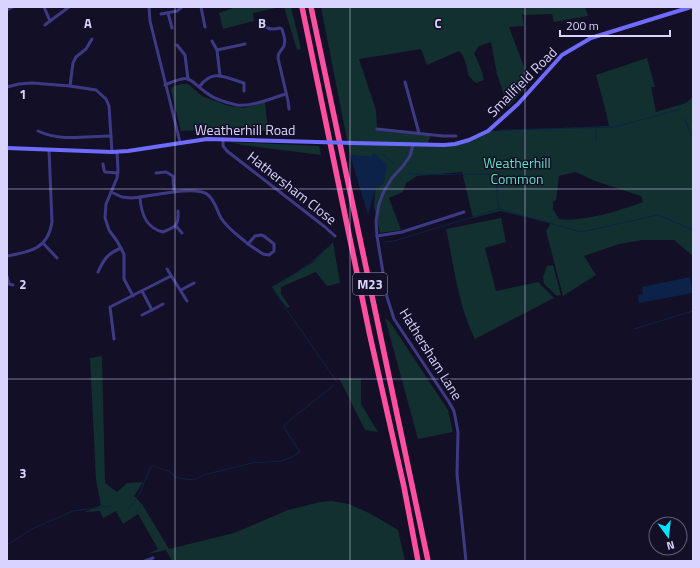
<svg xmlns="http://www.w3.org/2000/svg" width="700" height="568" viewBox="0 0 700 568" font-family="'Titillium Web',sans-serif">
<style>
.green{fill:#12302f;fill-rule:evenodd}
.water{fill:#0c2248}
.lines{fill:none;stroke-linecap:round;stroke-linejoin:round}
.stream{stroke:#0c2248;stroke-width:1}
.street{stroke:#3d3a85;stroke-width:3}
.secondary{stroke:#6f6bff;stroke-width:4}
.highway{stroke:#ff4fa3;stroke-width:5.5}
.secondary-bridge{stroke:#6f6bff;stroke-width:4}
.grid{fill:none;stroke:#d9d4ff;stroke-width:1;stroke-opacity:0.55}
.labels{text-anchor:middle;stroke-width:3;stroke-linejoin:round;paint-order:stroke}
.shield{fill:#130f26;stroke:#9e99be;stroke-width:1}
.shield-label{font-size:13px;font-weight:bold;fill:#d9d4ff}
.street-label{font-size:14px;fill:#d9d4ff;stroke:#130f26}
.park-label{font-size:14px;fill:#5fe0c0;stroke:#130f26}
.grid-label{font-size:13px;text-anchor:middle;font-weight:bold;fill:#d9d4ff;stroke:#130f26;stroke-width:3;stroke-linejoin:round;paint-order:stroke}
</style>
<rect width="100%" height="100%" fill="#130f26"/>
<!-- green -->
<g class="green">
<path d="M236 7H280L253 13 254 21 223 29 219 13Z"/>
<path d="M284 7H291L301 49 297 50Z"/>
<path d="M321 7H585L588 16 554 22 552 14 522 15 524 26 509 27 530 83 508 107 497 74 491 42 479 46 474 53 481 69 484 80 476 83C474 81 471 79 469 76 466 68 466 57 459 51L427 65 421 49 359 59 376 110 377 129 431 135 427 145 455 144 488 131 609 126 606 112 596 75 647 58 655 87H651L656 112 686 103 693 97V256L674 240H642L619 244 584 256 596 275 563 296 546 231 551 223 500 211 473 218 462 172 417 176 406 183 403 192 389 198 401 230 380 233 374 207 375 190 384 182 370 157 350 155ZM576 172 595 181 641 196 643 202C619 211 584 222 559 219L553 209V202L556 200 559 176Z"/>
<path d="M181 84H188L202 96 229 106 244 108 265 102 268 131 207 130 181 131 171 90 172 87Z"/>
<path d="M229 142 319 146 321 155 243 145Z"/>
<path d="M501 218 506 242 485 248 496 291 538 282 554 298 475 339C458 306 454 265 446 229Z"/>
<path d="M333 242 340 283 327 286 316 272 281 287V294L290 307 287 308 272 287 312 263Z"/>
<path d="M553 265 561 295 557 296 544 284 543 277 547 266Z"/>
<path d="M385 318 390 322 448 410 453 432 418 439Z"/>
<path d="M102 356 105 483 117 492 127 483 143 482 134 496 142 504 169 549 234 533 288 510 320 502 332 501 349 504 371 514 398 530 405 561H172L166 550 148 554 158 549 138 514 123 524 116 511 103 518 100 511 85 512 101 505 96 480 90 358Z"/>
<path d="M339 378 361 379V404L378 432 365 430Z"/>
</g>
<!-- water -->
<g class="water">
<path d="M374 153 387 165 384 182 375 190 368 215 350 155 370 157Z"/>
<path d="M690 277 693 293 639 303 638 295 643 294 642 287Z"/>
</g>
<g class="lines">
<!-- stream -->
<g class="stream">
<path d="M685 119 693 139"/>
<path d="M499 130 615 127 681 109"/>
<path d="M596 141V129"/>
<path d="M382 154 394 164"/>
<path d="M407 173 420 175 467 174H493L497 178V195L499 209"/>
<path d="M691 229 693 225"/>
<path d="M385 242 394 241 499 209 581 232 658 215 691 229 693 232"/>
<path d="M282 302 273 289 314 260 321 253 332 245"/>
<path d="M284 306 337 382"/>
<path d="M634 329 693 311"/>
<path d="M129 508 139 495 151 466C157 465 162 471 169 471L173 475 178 478 193 480 203 475 252 463 281 461 292 457 300 452 284 427 285 424 334 385"/>
<path d="M7 545 32 529 73 511 111 506"/>
</g>
<!-- street -->
<g class="street">
<path d="M44 7 50 21 69 7"/>
<path d="M149 7 150 21 180 142"/>
<path d="M201 7 205 27"/>
<path d="M7 10 13 7"/>
<path d="M168 13 172 28"/>
<path d="M161 14 177 11 182 7"/>
<path d="M261 20C265 30 271 30 280 28L282 29C284 36 287 43 282 49 279 53 278 53 278 58L288 101 289 109"/>
<path d="M45 25 50 21"/>
<path d="M212 41 217 50 220 76"/>
<path d="M177 45 185 55 188 79"/>
<path d="M217 50 245 44"/>
<path d="M405 82 419 133"/>
<path d="M165 85C193 73 187 79 208 94 216 100 228 103 237 105 251 107 272 98 286 94"/>
<path d="M70 86 73 63 76 57 86 49 92 39"/>
<path d="M200 86C213 68 226 78 244 83V91"/>
<path d="M7 87 19 84 32 83 70 86 96 90 106 99 109 106 112 152"/>
<path d="M377 129 443 136H456"/>
<path d="M38 131C61 142 87 136 111 136"/>
<path d="M223 139V146L227 151 325 227 335 236"/>
<path d="M413 145 410 156 403 166 392 178 384 191 379 204 376 221 377 236 387 297 394 319 449 402 454 411 458 432 457 474 466 561"/>
<path d="M117 152 118 170 117 178 106 204 105 218 109 230 117 241 124 254V279L133 296"/>
<path d="M103 164 104 170 105 172 118 173"/>
<path d="M156 173 166 172 173 176 174 192"/>
<path d="M111 192 122 197 131 198C148 197 193 185 207 194 215 200 217 211 221 218 228 229 239 236 248 244"/>
<path d="M140 197C141 214 146 228 163 232 176 227 179 225 178 211"/>
<path d="M176 226 182 233"/>
<path d="M261 235 264 236 274 244V251L269 255 263 254 248 244 255 236Z"/>
<path d="M377 236 402 232 464 212"/>
<path d="M43 243 57 258"/>
<path d="M7 256C30 252 48 249 52 222L49 150"/>
<path d="M167 269 187 301"/>
<path d="M98 272C104 259 107 254 121 248"/>
<path d="M7 276 9 284 13 285"/>
<path d="M181 290 194 283"/>
<path d="M152 310 163 304"/>
<path d="M142 315 152 310 142 291"/>
<path d="M114 339 110 307 171 276"/>
<path d="M145 561 153 558"/>
</g>
<!-- secondary -->
<g class="secondary">
<path d="M353 143 444 145 455 144 469 140 488 131 518 104 562 55 591 38 691 7"/>
<path d="M7 148 112 152 128 151 207 139 317 142"/>
</g>
<!-- highway -->
<g class="highway">
<path d="M302 7 370 336 404 487 418 561"/>
<path d="M311 7 428 561"/>
</g>
<!-- secondary-bridge -->
<path class="secondary-bridge" d="M317 142 353 143"/>
</g>
<!-- grid -->
<path class="grid" d="M175 7V561M350 7V561M525 7V561M7 189H693M7 379H693"/>
<g class="labels">
<!-- shield labels -->
<rect class="shield" x="353" y="273" width="34" height="22" rx="3"/>
<g class="shield-label">
<text x="370" y="289">M23</text>
</g>
<!-- street labels -->
<g class="street-label">
<text transform="translate(522 82) rotate(-45)" y="5">Smallfield Road</text>
<text x="245" y="135">Weatherhill Road</text>
<text transform="translate(292 188) rotate(38)" y="5">Hathersham Close</text>
<text transform="translate(431 354) rotate(58)" y="5">Hathersham Lane</text>
</g>
<!-- park labels -->
<g class="park-label">
<text x="517" y="168">Weatherhill<tspan x="517" dy="16">Common</tspan></text>
</g>
</g>
<g class="grid-label">
<text x="88" y="28">A</text>
<text x="262" y="28">B</text>
<text x="438" y="28">C</text>
<text x="23" y="99">1</text>
<text x="23" y="289">2</text>
<text x="23" y="478">3</text>
</g>
<!-- border -->
<rect width="700" height="568" fill="none" stroke="#d9d4ff" stroke-width="16"/>
<!-- north arrow -->
<g transform="translate(668 536) rotate(165)"><circle r="19" fill="#130f26" stroke="#625e7d"/>
<path d="M0-3L7 15L0 10L-7 15Z" fill="#00e5ff"/>
<text y="-6" font-size="11" font-weight="bold" text-anchor="middle" fill="#d9d4ff">N</text>
</g>
<!-- scale -->
<path d="M560 30v6h110v-6" fill="none" stroke="#d9d4ff" stroke-width="2"/>
<text x="566" y="30" font-size="12" fill="#d9d4ff" stroke="#130f26" stroke-width="3" paint-order="stroke">200 m</text>
</svg>
